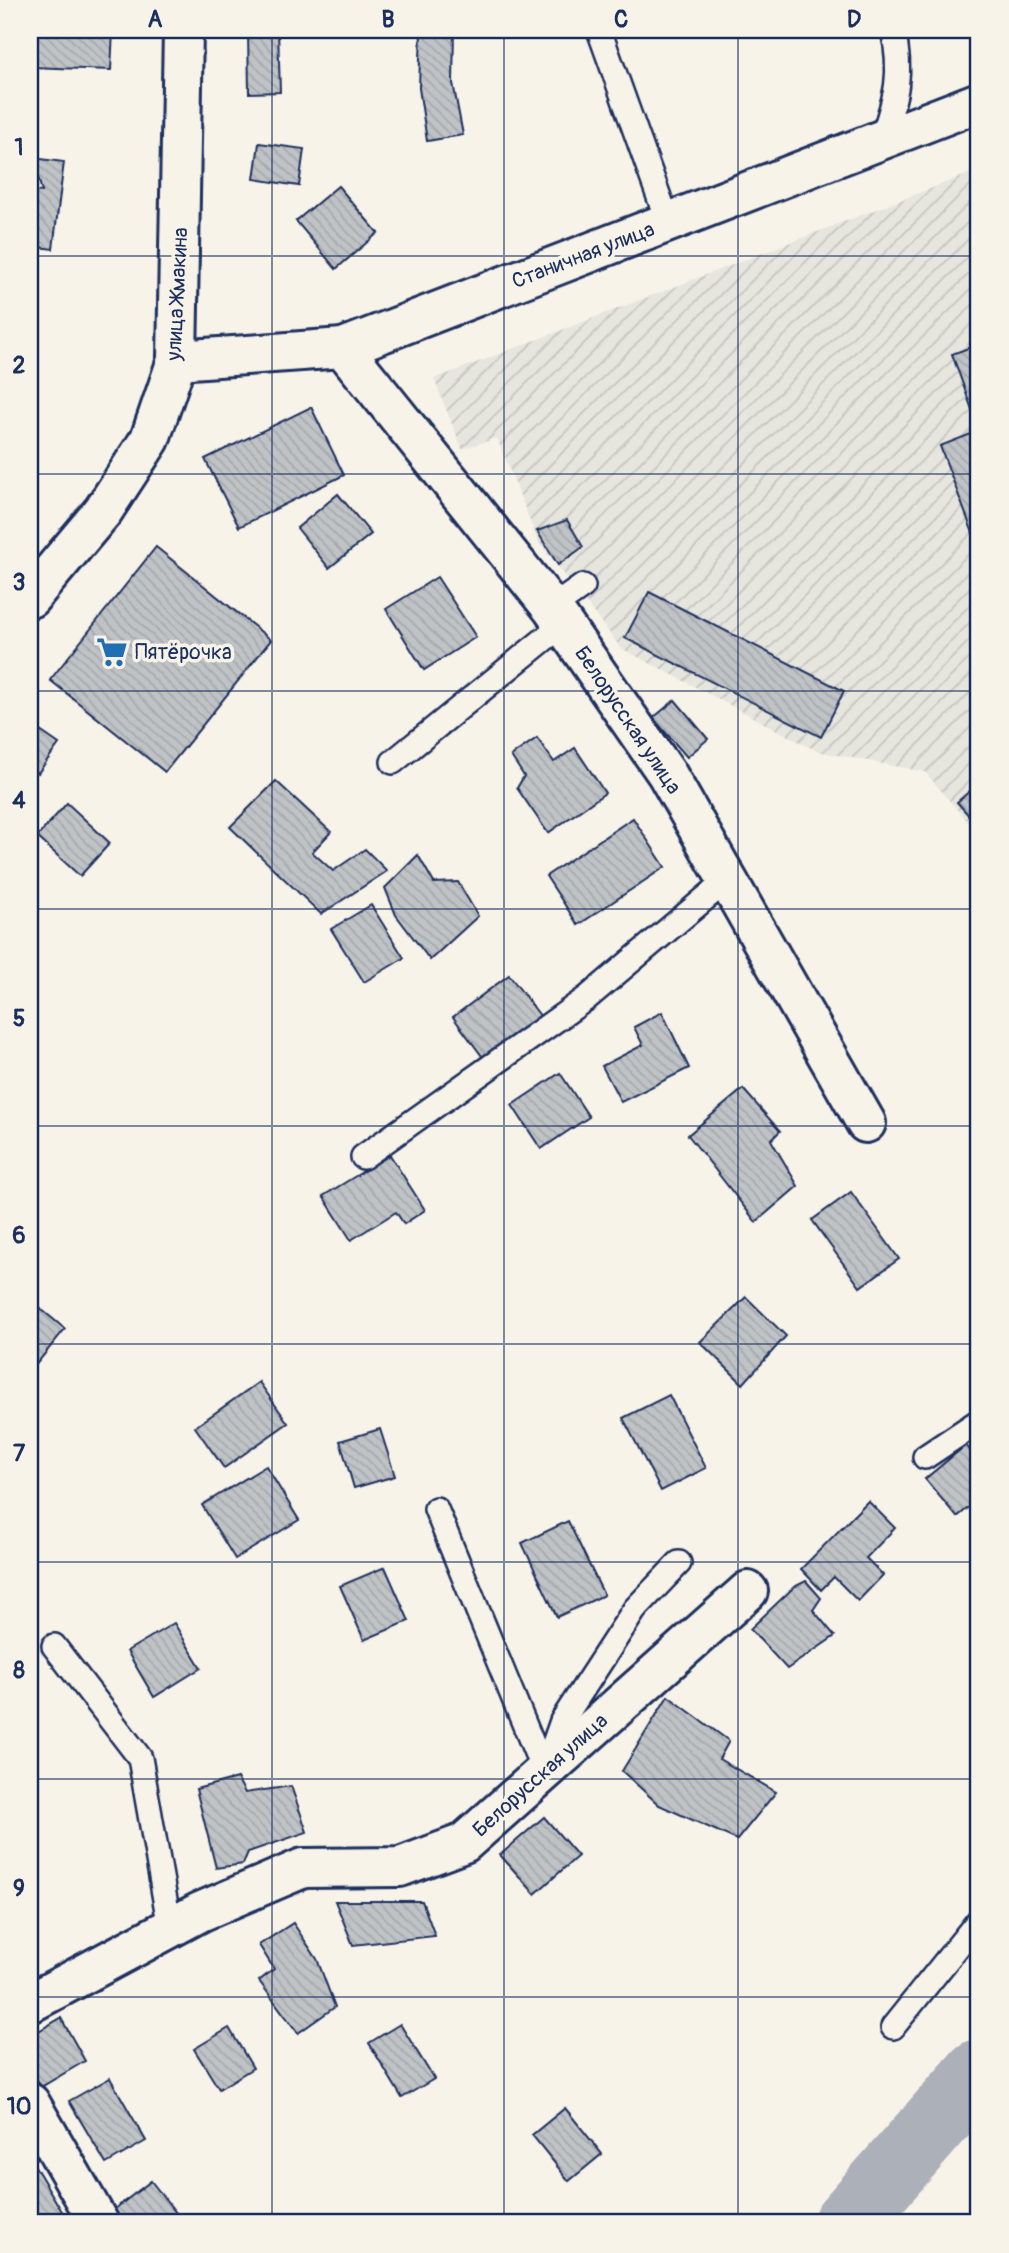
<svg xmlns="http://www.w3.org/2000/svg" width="1009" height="2253" viewBox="0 0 1009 2253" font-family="Pangolin,sans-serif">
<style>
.industrial{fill:url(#industrial-furrows)}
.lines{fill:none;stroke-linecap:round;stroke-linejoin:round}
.river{stroke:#acb0b9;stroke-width:68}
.building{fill:url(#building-back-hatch);stroke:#1b2f5e;stroke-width:2}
.lane-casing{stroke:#1b2f5e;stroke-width:28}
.street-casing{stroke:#1b2f5e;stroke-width:44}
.secondary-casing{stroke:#1b2f5e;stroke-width:44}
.lane{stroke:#f7f3e8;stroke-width:23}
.street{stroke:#f7f3e8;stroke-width:38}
.secondary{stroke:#f7f3e8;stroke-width:38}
.grid{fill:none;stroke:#1b2f5e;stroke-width:2;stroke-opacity:0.55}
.labels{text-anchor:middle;stroke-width:7;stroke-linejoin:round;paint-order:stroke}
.street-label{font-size:21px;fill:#1b2f5e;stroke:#f7f3e8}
.poi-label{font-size:21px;fill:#1b2f5e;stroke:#f7f3e8;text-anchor:start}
.neatline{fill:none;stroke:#1b2f5e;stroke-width:2.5}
.grid-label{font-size:23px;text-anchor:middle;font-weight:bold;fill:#1b2f5e}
</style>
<defs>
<pattern id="industrial-furrows" width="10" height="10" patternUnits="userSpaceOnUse" patternTransform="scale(1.75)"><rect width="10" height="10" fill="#e6e5de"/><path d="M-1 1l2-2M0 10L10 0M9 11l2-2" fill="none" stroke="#c5c5c1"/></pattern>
<pattern id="building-back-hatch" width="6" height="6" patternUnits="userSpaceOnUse" patternTransform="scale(1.75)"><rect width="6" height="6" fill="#c0c3c5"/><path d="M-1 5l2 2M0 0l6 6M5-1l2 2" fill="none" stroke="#a4a8ac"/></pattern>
</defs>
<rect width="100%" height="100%" fill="#f7f3e8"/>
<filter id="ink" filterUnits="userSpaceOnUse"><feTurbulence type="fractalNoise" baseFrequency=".0143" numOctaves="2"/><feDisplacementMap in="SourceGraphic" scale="14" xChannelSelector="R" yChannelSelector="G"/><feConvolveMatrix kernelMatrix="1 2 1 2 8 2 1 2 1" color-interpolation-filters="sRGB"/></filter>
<g filter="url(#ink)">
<!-- industrial -->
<path class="industrial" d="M979 170V835L925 772 817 751 621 648 538 541 497 438 462 449 434 379Z"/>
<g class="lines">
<!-- river -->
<path class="river" d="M847 2223 979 2073"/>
</g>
<!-- building -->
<g class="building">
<path d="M30 30H113L111 70 30 67Z"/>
<path d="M248 30H278L280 92 249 93Z"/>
<path d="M421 30H454L453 83 463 135 427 141 419 88Z"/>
<path d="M259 143 304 149 299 186 254 179Z"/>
<path d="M33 158 64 162 53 249 30 246V191L42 192Z"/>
<path d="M338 186 378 233 336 269 296 221Z"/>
<path d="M979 344V429L952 354Z"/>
<path d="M311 407 344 475 239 527 205 459Z"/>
<path d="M979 431V549L940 446Z"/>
<path d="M338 494 371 534 329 568 297 528Z"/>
<path d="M567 520 583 547 558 565 537 531Z"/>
<path d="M156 547 271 640 165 772 50 680Z"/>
<path d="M437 577 476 637 424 670 386 609Z"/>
<path d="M649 592 844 691 821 737 625 638Z"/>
<path d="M675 700 708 739 687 757 653 718Z"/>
<path d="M30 724 59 744 38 773 30 767Z"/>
<path d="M537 738 554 762 575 748 605 793 548 833 517 788 524 776 511 756Z"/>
<path d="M276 781 331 832 312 852 333 871 365 849 387 871 321 914 230 827Z"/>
<path d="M979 783V827L957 802Z"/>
<path d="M67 803 110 843 80 876 37 837Z"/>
<path d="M633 818 665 867 578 925 546 876Z"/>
<path d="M418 855 434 883 458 882 478 916 430 960 396 915 385 888Z"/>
<path d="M371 905 404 958 364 982 331 929Z"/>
<path d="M509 975 541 1017 485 1060 453 1017Z"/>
<path d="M662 1012 689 1068 621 1102 602 1066 643 1045 634 1027Z"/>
<path d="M560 1073 589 1117 541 1149 512 1105Z"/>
<path d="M743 1089 780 1131 771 1140 798 1186 756 1222 688 1135Z"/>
<path d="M390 1155 425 1210 404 1224 396 1212 351 1240 323 1196Z"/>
<path d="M851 1192 899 1259 860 1287 812 1220Z"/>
<path d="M746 1297 786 1336 743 1384 700 1342Z"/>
<path d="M30 1300 65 1329 30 1372Z"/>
<path d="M259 1382 288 1423 224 1468 195 1427Z"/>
<path d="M669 1395 706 1468 661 1491 623 1418Z"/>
<path d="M380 1429 395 1476 354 1488 340 1441Z"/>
<path d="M966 1445 979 1462V1499L957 1517 925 1479Z"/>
<path d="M266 1466 299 1520 235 1559 202 1505Z"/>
<path d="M868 1501 895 1528 866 1558 883 1575 858 1601 834 1577 821 1590 801 1569Z"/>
<path d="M568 1521 604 1595 557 1617 522 1543Z"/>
<path d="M385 1567 409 1621 364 1640 340 1586Z"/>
<path d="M806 1581 821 1598 813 1610 835 1636 787 1669 750 1629 794 1587Z"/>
<path d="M174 1623 201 1668 154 1697 127 1651Z"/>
<path d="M668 1696 729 1741 719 1759 776 1792 737 1840 659 1805 622 1771Z"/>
<path d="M237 1778 245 1793 291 1786 307 1832 248 1852 243 1864 216 1868 196 1789Z"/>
<path d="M544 1817 578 1856 535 1894 500 1855Z"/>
<path d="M335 1901H422L435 1936 353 1945Z"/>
<path d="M293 1923 317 1959 335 2007 298 2033 259 1981 274 1969 259 1945Z"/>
<path d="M61 2018 85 2061 41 2087 30 2067V2036Z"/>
<path d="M400 2024 434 2079 402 2098 369 2043Z"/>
<path d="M229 2028 253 2068 219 2089 194 2049Z"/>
<path d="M110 2078 146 2141 106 2164 69 2101Z"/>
<path d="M565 2108 602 2154 569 2181 532 2135Z"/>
<path d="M30 2158 69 2223H30Z"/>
<path d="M151 2181 184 2223H107L103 2218Z"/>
</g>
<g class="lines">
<defs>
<g id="lane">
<path d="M599 30 668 222"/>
<path d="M882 139C896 97 903 74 893 30"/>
<path d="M552 608 583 586"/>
<path d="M393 762 563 624"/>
<path d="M363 1157 587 998 727 880"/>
<path d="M925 1457 979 1421"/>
<path d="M436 1509 544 1772 562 1721 635 1609 679 1563"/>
<path d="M54 1646 140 1758 170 1928"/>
<path d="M893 2027 979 1920"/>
</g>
<g id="street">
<path d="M343 348 552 608 667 774 866 1123"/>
<path d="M177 360 343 348 979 102"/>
<path d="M30 2003 200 1912 303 1868 400 1867 464 1843 748 1591"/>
<path d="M30 2103 99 2223"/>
</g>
<path id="secondary" d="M30 598 103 511 150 439 177 360 183 30"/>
</defs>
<!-- lane casing -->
<use href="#lane" class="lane-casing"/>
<!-- street casing -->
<use href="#street" class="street-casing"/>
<!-- secondary casing -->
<use href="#secondary" class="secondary-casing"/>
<!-- lane -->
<use href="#lane" class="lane"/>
<!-- street -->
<use href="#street" class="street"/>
<!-- secondary -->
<use href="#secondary" class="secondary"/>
</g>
</g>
<!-- grid -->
<path class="grid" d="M272 30V2223M504 30V2223M738 30V2223M30 256H979M30 474H979M30 691H979M30 909H979M30 1126H979M30 1344H979M30 1562H979M30 1779H979M30 1997H979"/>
<!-- icons -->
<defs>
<symbol id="supermarket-bare" viewBox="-9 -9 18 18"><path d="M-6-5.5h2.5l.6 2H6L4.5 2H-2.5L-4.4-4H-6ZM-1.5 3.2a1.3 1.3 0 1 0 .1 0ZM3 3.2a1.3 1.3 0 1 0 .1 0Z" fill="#1f6fb2" stroke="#f7f3e8" stroke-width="2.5" paint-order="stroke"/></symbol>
</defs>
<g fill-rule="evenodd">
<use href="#supermarket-bare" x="90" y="630" width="44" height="44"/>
</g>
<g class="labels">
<!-- street labels -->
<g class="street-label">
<text transform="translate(583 255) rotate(-21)" y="7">Станичная улица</text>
<text transform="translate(177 294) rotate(-87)" y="7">улица Жмакина</text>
<text transform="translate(628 720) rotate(56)" y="7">Белорусская улица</text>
<text transform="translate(540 1775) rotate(-42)" y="7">Белорусская улица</text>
</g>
<!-- poi labels -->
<g class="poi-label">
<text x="135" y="659">Пятёрочка</text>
</g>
</g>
<!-- margin -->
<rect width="1009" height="2253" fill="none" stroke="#f7f3e8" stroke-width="77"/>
<rect x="38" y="38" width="932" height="2176" class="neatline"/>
<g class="grid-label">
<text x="155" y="27">A</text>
<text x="388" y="27">B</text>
<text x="621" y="27">C</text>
<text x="854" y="27">D</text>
<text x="19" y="155">1</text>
<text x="19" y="373">2</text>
<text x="19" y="590">3</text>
<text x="19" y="808">4</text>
<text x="19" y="1026">5</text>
<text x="19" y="1243">6</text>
<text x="19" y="1461">7</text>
<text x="19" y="1678">8</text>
<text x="19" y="1896">9</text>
<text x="19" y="2114">10</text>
</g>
</svg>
